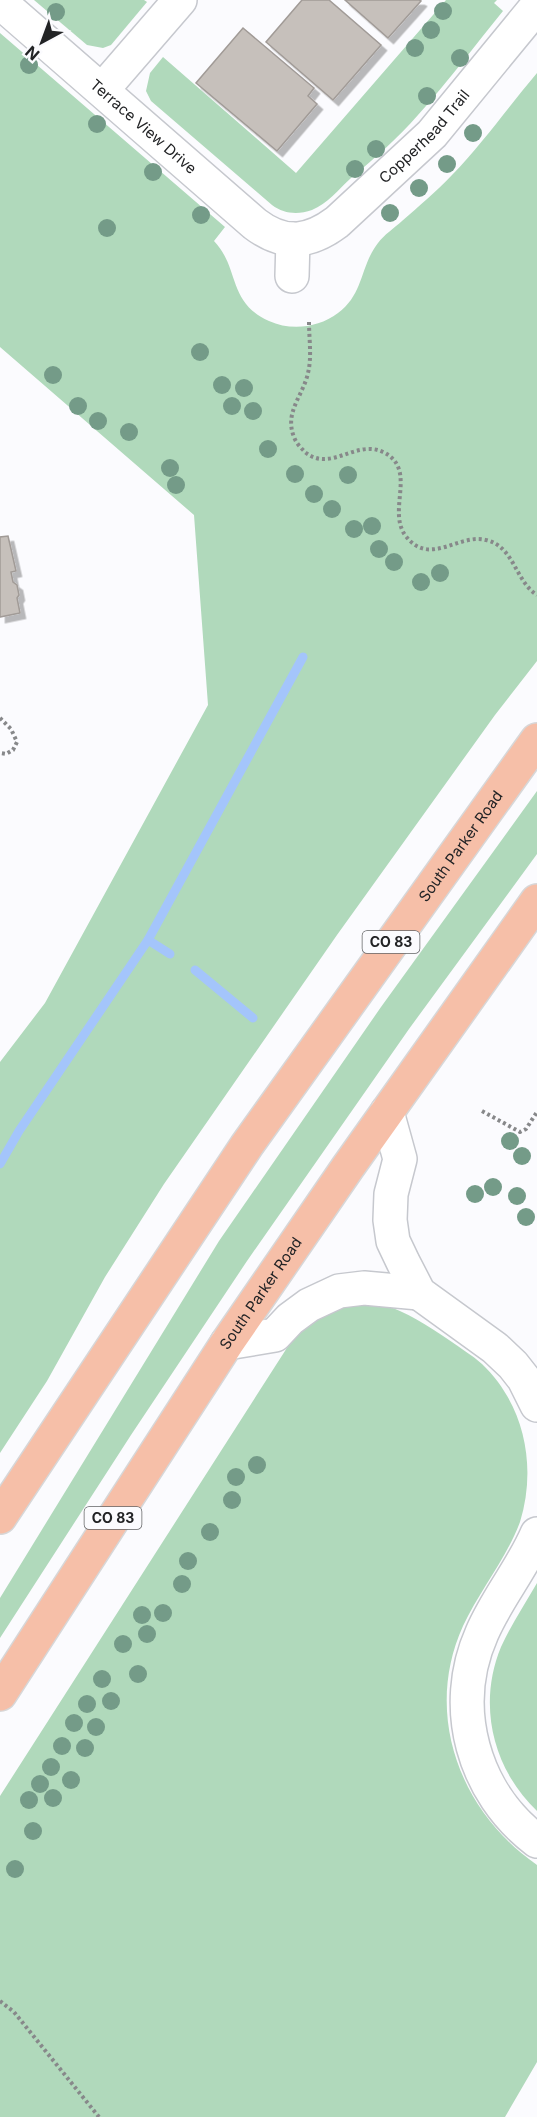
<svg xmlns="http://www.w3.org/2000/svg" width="537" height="2117" viewBox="0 0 537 2117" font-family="Inter,sans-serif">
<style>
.green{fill:#b0d9bb}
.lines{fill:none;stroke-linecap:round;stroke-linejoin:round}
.stream{stroke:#a4c5fb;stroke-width:9}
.building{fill:#c6c0bb;stroke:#a19b97;stroke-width:1.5;filter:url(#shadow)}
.minor-casing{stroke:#c6c8ce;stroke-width:36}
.highway-casing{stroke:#d7d7d8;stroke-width:36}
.path{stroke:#87888a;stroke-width:4;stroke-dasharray:3 3;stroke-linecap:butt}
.minor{stroke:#fff;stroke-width:33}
.highway{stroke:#f6bfa8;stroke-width:33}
.tree{fill:#749b88}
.labels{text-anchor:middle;stroke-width:6;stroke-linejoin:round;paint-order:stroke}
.shield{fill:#fbfbfe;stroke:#636466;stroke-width:1.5}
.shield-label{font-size:14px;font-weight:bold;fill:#222325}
.street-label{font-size:15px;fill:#222325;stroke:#fbfbfe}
</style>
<defs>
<filter id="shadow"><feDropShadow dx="5.5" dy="5.5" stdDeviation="0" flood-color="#0004"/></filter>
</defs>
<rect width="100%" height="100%" fill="#fbfbfe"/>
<!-- green -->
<g class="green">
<path d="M34 0H144L147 2 111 45 103 48 87 45Z"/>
<path d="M446 0H497L494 3 503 11C475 45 448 82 418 115 398 138 375 158 351 178 339 189 327 204 312 210 298 215 284 214 272 205L151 101 146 91 150 73 163 57 296 173Z"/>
<path d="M0 33 225 227 214 241C240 268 227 302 269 321 291 331 318 328 338 313 364 294 360 266 378 243 384 235 394 228 402 221 419 206 436 192 452 175 483 143 508 107 537 73V661L495 715 337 935 164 1184 105 1277 47 1381 0 1453V1062L45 1003 208 705 194 515 0 347Z"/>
<path d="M537 791V854L409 1029 247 1261 131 1435 0 1638V1598L219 1241 381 1007Z"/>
<path d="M382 1304C407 1312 427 1325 449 1340 460 1348 472 1355 482 1364 525 1405 537 1467 520 1522 506 1559 480 1590 463 1626 423 1714 460 1812 537 1865V2062L505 2117H0V1796L292 1340 313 1320 346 1305Z"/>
<path d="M537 1583V1811C493 1769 477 1705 501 1647 511 1625 525 1604 537 1583Z"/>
</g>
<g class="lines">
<!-- stream -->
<g class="stream">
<path d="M148 940 170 954"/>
<path d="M195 970 253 1018"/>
<path d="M0 1164 19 1131 148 940 303 657"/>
</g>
</g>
<!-- building -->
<g class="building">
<path d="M302 0H329L381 45 333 100 266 42Z"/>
<path d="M345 0H419L421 1 388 38Z"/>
<path d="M243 28 314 88 308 96 317 104 277 151 196 83Z"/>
<path d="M8 536 16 571 11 572 13 582 17 585 19 595 17 598 20 613 0 617V537Z"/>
</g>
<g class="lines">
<defs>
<g id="minor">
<path id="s1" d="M0 2 255 224C284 246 309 243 337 222L432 134 537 6"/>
<path d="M103 89 180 0"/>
<path d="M292 276 293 239"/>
<path d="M387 1112 400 1159 391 1194 390 1220 393 1241 403 1262 419 1293 495 1348 513 1365 524 1379 537 1405"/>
<path d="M227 1343 275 1335 290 1319 309 1305 339 1291 364 1288 419 1293"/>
<path d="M537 1534C522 1569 497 1598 482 1633 449 1707 473 1793 537 1841"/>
</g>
<g id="highway">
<path id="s2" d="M0 1517 247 1145 537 740"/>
<path id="s3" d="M0 1694 227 1343 348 1167 537 901"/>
</g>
</defs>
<!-- minor casing -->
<use href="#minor" class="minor-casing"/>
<!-- highway casing -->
<use href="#highway" class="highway-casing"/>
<!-- path -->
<g class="path">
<path d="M309 322C309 339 312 357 308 373 303 396 284 412 294 437 296 443 301 448 305 452 330 473 356 439 383 452 418 469 387 509 405 535 429 568 458 533 486 540 514 546 515 581 537 595"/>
<path d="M0 718 11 729 17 742 13 750 6 754 0 753"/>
<path d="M482 1111 520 1132 526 1129 537 1112"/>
<path d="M0 2001 14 2012 99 2117"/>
</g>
<!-- minor -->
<use href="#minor" class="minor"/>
<!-- highway -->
<use href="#highway" class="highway"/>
</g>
<!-- trees -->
<g class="tree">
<circle cx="443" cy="11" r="9"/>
<circle cx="56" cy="12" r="9"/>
<circle cx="431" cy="30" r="9"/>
<circle cx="415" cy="48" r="9"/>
<circle cx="460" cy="58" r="9"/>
<circle cx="29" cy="65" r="9"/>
<circle cx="427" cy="96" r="9"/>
<circle cx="97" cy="124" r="9"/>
<circle cx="473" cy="133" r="9"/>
<circle cx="376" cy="149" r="9"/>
<circle cx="447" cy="164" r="9"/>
<circle cx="355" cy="169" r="9"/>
<circle cx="153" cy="172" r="9"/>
<circle cx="419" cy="188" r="9"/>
<circle cx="390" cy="213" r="9"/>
<circle cx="201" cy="215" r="9"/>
<circle cx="107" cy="228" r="9"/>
<circle cx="200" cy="352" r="9"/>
<circle cx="53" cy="375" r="9"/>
<circle cx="222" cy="385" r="9"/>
<circle cx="244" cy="388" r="9"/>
<circle cx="78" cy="406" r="9"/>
<circle cx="232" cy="406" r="9"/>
<circle cx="253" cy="411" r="9"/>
<circle cx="98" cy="421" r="9"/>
<circle cx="129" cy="432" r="9"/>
<circle cx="268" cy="449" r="9"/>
<circle cx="170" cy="468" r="9"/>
<circle cx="295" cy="474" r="9"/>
<circle cx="348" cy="475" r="9"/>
<circle cx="176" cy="485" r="9"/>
<circle cx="314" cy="494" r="9"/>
<circle cx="332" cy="509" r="9"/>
<circle cx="372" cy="526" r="9"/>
<circle cx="354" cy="529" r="9"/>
<circle cx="379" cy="549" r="9"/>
<circle cx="394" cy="562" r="9"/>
<circle cx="440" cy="573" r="9"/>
<circle cx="421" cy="582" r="9"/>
<circle cx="510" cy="1141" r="9"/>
<circle cx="522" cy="1156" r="9"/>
<circle cx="493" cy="1187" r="9"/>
<circle cx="475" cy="1194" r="9"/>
<circle cx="517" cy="1196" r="9"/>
<circle cx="526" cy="1217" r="9"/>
<circle cx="257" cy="1465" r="9"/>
<circle cx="236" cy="1477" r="9"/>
<circle cx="232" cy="1500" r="9"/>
<circle cx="210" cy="1532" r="9"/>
<circle cx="188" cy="1561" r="9"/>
<circle cx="182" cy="1584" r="9"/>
<circle cx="163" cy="1613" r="9"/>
<circle cx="142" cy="1615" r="9"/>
<circle cx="147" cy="1634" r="9"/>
<circle cx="123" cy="1644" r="9"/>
<circle cx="138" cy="1674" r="9"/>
<circle cx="102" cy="1679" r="9"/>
<circle cx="111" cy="1701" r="9"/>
<circle cx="87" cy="1704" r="9"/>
<circle cx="74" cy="1723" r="9"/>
<circle cx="96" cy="1727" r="9"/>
<circle cx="62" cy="1746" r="9"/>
<circle cx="85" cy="1748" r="9"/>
<circle cx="51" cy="1767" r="9"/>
<circle cx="71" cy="1780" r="9"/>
<circle cx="40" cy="1784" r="9"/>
<circle cx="53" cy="1798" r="9"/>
<circle cx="29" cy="1800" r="9"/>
<circle cx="33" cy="1831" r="9"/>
<circle cx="15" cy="1869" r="9"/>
</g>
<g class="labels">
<!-- shield labels -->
<g class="shield">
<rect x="362.5" y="931" width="57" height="22" rx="4.5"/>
<rect x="84.5" y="1507" width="57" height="22" rx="4.5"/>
</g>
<g class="shield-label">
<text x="391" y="947">CO 83</text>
<text x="113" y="1523">CO 83</text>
</g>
<!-- street labels -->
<g class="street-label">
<text dy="5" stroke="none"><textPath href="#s1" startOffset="190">Terrace View Drive</textPath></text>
<text dy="5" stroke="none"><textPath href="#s1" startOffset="550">Copperhead Trail</textPath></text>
<text dy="5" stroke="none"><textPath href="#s2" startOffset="814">South Parker Road</textPath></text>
<text dy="5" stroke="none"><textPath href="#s3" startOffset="478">South Parker Road</textPath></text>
</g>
</g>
<!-- north arrow -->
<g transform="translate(42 42) rotate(221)" stroke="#fbfbfe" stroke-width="4.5" paint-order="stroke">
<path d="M0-4.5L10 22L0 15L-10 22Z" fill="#222325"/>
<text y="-9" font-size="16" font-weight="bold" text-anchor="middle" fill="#222325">N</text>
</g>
</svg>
